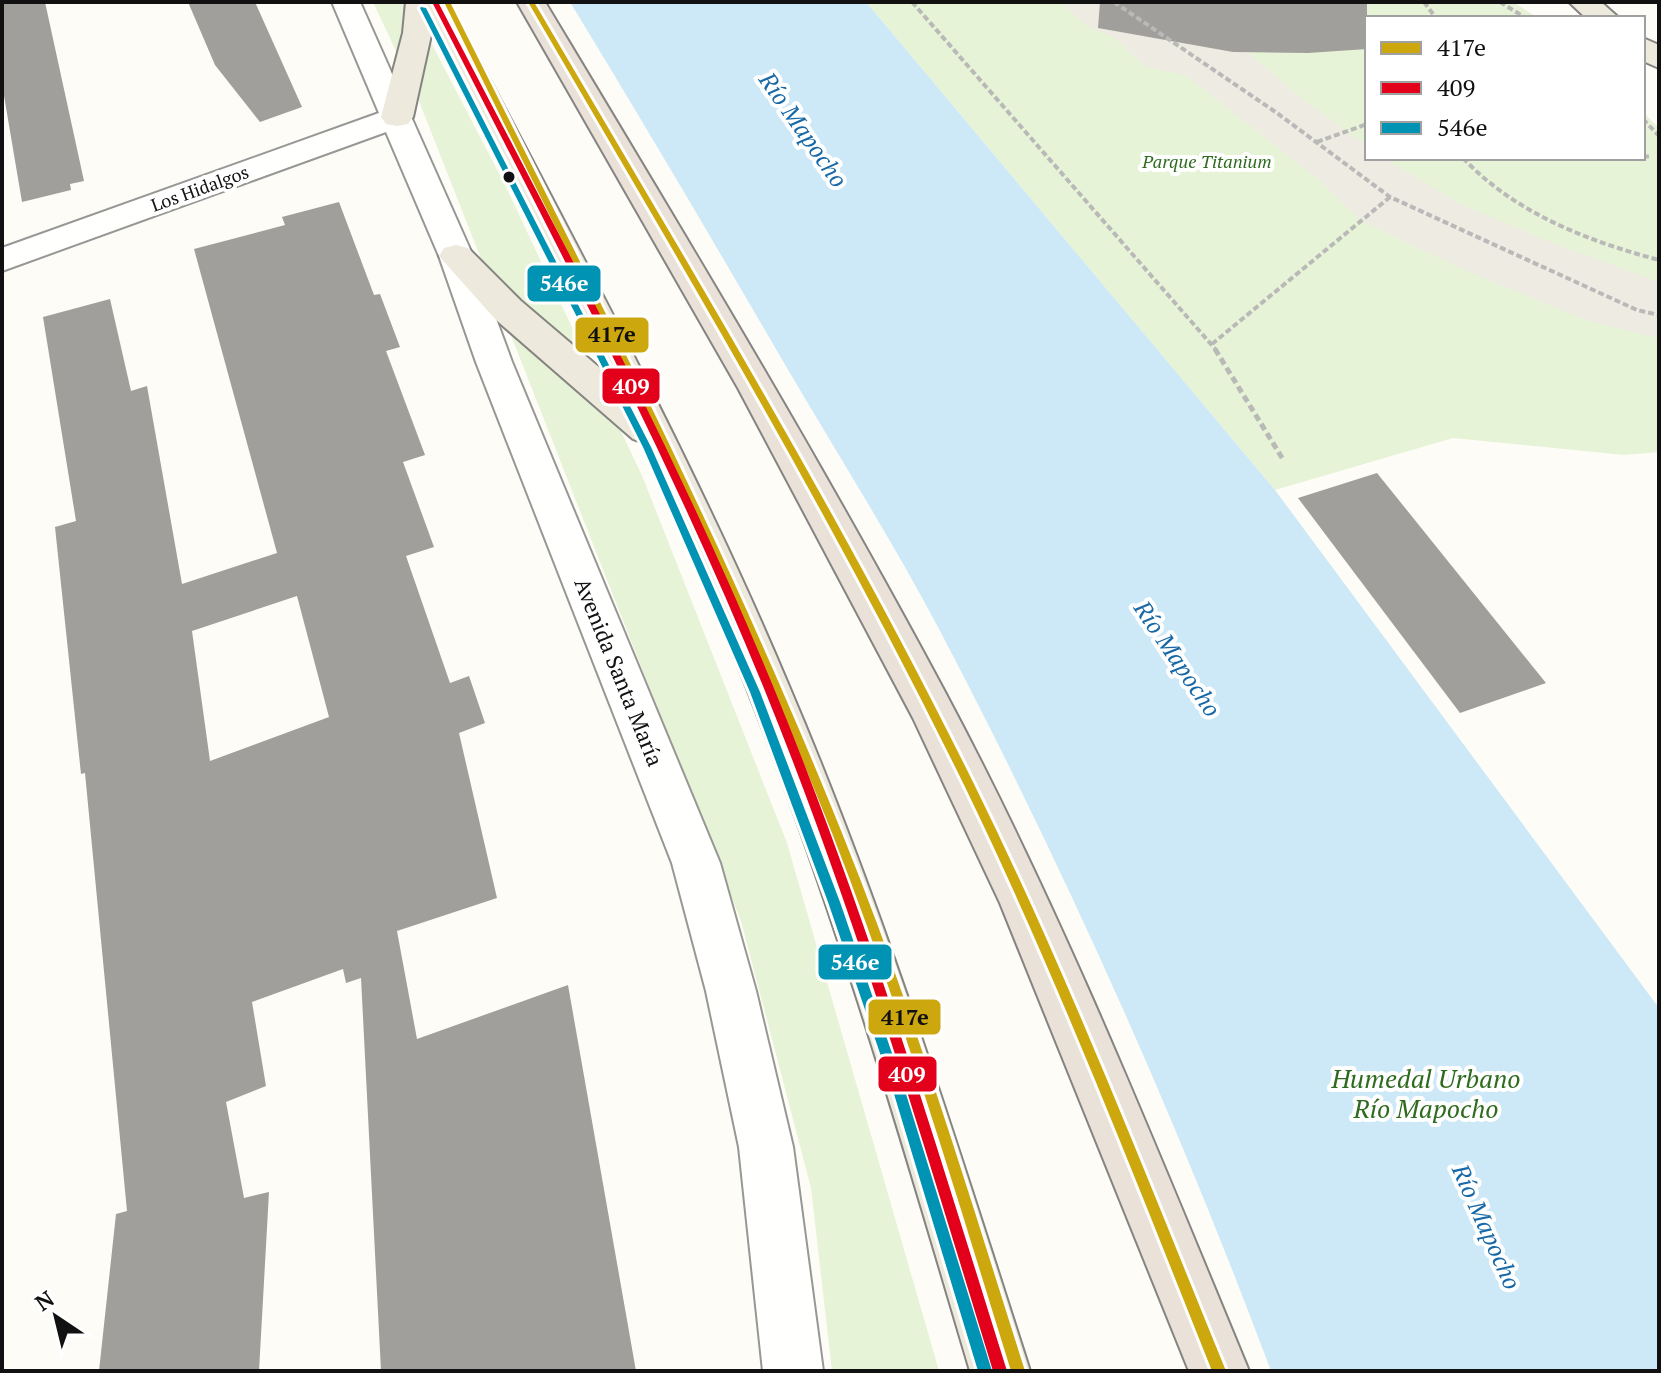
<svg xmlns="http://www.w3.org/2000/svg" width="1661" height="1373" viewBox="0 0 1661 1373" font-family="'PT Serif',serif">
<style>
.green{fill:#e7f3d7}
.plaza{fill:#edebe2}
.water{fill:#cde8f7}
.building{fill:#a19f9c;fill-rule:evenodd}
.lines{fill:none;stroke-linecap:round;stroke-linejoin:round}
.minor-casing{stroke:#979795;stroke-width:4}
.major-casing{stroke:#858482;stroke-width:4}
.highway-casing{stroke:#858482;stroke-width:4}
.path-far1{stroke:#b9b9b8;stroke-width:4;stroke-dasharray:6 3;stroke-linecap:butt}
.path{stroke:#b9b9b8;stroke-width:5;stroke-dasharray:7 4;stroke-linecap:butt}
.minor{fill:#fffffe;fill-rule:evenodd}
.major{fill:#ede9dc;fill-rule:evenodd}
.highway{fill:#eae1d8;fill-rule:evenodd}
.bus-1-casing{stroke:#fff;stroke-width:6}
.bus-2-casing{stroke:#fff;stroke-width:6}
.bus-3-casing{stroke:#fff;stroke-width:6}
.bus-1{fill:#cda70e;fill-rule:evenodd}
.bus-2{fill:#e2001a;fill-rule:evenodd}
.bus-3{fill:#0093b3;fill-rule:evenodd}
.bus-dot{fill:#111;stroke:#fff;stroke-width:3}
.labels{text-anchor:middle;stroke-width:8;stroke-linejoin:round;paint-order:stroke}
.far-park-label{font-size:18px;font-style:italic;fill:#2f6b1f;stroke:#fff}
.far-street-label{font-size:18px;fill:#111;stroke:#fff}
.street-label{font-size:22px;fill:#111;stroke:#fff}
.water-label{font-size:24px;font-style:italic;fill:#1768a6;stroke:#fff}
.near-park-label{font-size:26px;font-style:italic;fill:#2f6b1f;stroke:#fff}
.line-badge{stroke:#fff;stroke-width:3}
.badge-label{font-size:22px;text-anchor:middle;font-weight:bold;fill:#fff}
.pale-badge-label{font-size:22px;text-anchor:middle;font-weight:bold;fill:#111}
</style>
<rect width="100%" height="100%" fill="#fdfcf7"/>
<!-- green -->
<g class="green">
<path d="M373 2H410L505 185 643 478 787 843 939 1371H832L811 1188 741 921 417 96Z"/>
<path d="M866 2H1513L1538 18H1367V158H1643V112L1659 128V452L1624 455 1453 438 1275 490Z"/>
</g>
<!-- plaza -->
<path class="plaza" d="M1059 2H1171L1181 39 1202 47 1249 53 1304 100 1367 145V158H1384L1460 204 1543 239 1659 282V338L1586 320 1471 273 1361 221 1319 180 1185 75 1145 67 1115 38 1088 26Z"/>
<!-- water -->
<path class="water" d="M570 2H866L1275 490 1659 1008V1371H1271C1176 1117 1065 869 939 629 892 540 838 455 787 368 716 246 644 123 570 2Z"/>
<!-- building -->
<g class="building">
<path d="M2 2H45L84 181 70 184 71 190 22 202 2 84Z"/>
<path d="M188 2H255L302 107 260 122 215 65Z"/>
<path d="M1100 2H1367V49L1308 53 1233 52 1098 28Z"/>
<path d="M339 202 374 295 380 294 400 347 386 351 425 455 403 462 434 547 406 556 450 683 469 676 485 723 459 733 497 898 397 931 417 1039 568 985 636 1371H381L361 978 346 983 343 969 252 1002 266 1086 226 1102 244 1198 269 1192 259 1371H99L116 1214 127 1211 85 773 81 774 55 527 76 521 43 317 110 299 131 391 147 386 182 584 277 553 194 249 285 225 282 217ZM297 596 329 717 210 761 192 631Z"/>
<path d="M1377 473 1546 683 1460 713 1298 498Z"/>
</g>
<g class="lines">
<defs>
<path id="minor" d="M332 2H360L473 256 512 362 720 863 756 991 793 1147 823 1371H763L739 1147 706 991 672 863 476 362 439 256 386 132 2 271V248L379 113Z"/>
<g id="major">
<path d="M406 2H449C567 228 690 451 789 686 884 908 956 1141 1030 1371H970C902 1141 835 910 746 686 713 604 676 523 641 442L633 439 495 319 439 256 444 248 456 245 468 248 521 301 608 375 433 26 413 117 408 124 397 126 386 124 381 117 403 33Z"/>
<path d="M1569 2H1601L1619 18H1586Z"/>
<path d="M1643 38 1659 45V68L1643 61Z"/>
</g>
<path id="highway" d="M517 2H545C682 230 820 458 945 692 1062 911 1154 1142 1249 1371H1189L1000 903 913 718 738 388Z"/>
</defs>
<!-- minor casing -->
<use href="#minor" class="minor-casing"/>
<!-- major casing -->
<use href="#major" class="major-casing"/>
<!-- highway casing -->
<use href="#highway" class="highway-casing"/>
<!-- path-far1 -->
<g class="path-far1">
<path d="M912 2 1217 351"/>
<path d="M1114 2 1277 113 1390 197 1637 310 1659 315"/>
<path d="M1424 2 1436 18"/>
<path d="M1500 2 1526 18"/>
<path d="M1643 119 1659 136"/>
<path d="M1317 142 1367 124"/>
<path d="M1643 156 1652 157"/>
<path d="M1463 158C1515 213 1587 241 1659 260"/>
<path d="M1212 344 1390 197"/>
</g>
<!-- path -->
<path class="path" d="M1215 349 1284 461"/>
<!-- minor -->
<use href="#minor" class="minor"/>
<!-- major -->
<use href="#major" class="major"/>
<!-- highway -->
<use href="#highway" class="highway"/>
<defs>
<g id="bus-1">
<path d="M444 2H450C587 276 728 549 842 833 913 1009 968 1191 1025 1371H1011C955 1191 901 1009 832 833 719 549 579 276 444 2Z"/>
<path d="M528 2H534C685 259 841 515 973 782 1068 974 1145 1173 1226 1371H1212C1134 1176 1058 979 966 789 834 519 679 261 528 2Z"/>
</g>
<path id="bus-2" d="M432 2H438C555 227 676 451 773 686 865 909 935 1141 1007 1371H993C923 1141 854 909 763 686 667 451 547 227 432 2Z"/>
<path id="bus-3" d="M421 7 426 8 651 447 760 692 840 902 906 1094 992 1371H978L894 1094 828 902 750 692 643 447 420 8Z"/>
</defs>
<!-- bus-1 casing -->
<use href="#bus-1" class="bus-1-casing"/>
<!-- bus-2 casing -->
<use href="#bus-2" class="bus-2-casing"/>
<!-- bus-3 casing -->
<use href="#bus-3" class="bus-3-casing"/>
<!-- bus-1 -->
<use href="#bus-1" class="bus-1"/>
<!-- bus-2 -->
<use href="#bus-2" class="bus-2"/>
<!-- bus-3 -->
<use href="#bus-3" class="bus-3"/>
</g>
<!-- markers -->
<circle class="bus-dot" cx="509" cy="177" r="7"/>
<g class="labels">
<!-- far-park labels -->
<g class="far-park-label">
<text x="1207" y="168">Parque Titanium</text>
</g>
<!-- far-street labels -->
<g class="far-street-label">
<text transform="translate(200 189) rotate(-20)" y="6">Los Hidalgos</text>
</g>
<!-- street labels -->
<g class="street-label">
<text transform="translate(619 672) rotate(68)" y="8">Avenida Santa María</text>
</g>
<!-- water labels -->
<g class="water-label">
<text transform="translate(803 130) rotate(55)" y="8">Río Mapocho</text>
<text transform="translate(1177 659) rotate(56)" y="8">Río Mapocho</text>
<text transform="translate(1486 1227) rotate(66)" y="8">Río Mapocho</text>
</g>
<!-- near-park labels -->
<g class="near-park-label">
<text x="1426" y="1088">Humedal Urbano<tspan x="1426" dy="30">Río Mapocho</tspan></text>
</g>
</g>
<g class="line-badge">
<rect x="526" y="264" width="76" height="39" rx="8" fill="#0093b3"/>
<rect x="574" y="316" width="76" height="38" rx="8" fill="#cda70e"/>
<rect x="601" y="367" width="60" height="38" rx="8" fill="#e2001a"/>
<rect x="817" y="943" width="76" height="38" rx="8" fill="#0093b3"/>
<rect x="867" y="998" width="75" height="38" rx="8" fill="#cda70e"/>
<rect x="877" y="1055" width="61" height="38" rx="8" fill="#e2001a"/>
</g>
<g class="badge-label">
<text x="564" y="291">546e</text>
<text x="631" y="394">409</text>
<text x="855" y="970">546e</text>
<text x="907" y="1082">409</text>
</g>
<g class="pale-badge-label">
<text x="612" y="342">417e</text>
<text x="905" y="1025">417e</text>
</g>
<!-- border -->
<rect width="1661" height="1373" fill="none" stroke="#111111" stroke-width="8"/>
<!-- legend -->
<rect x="1365" y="16" width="280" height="144" fill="#ffffff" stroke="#a0a0a0" stroke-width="2"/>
<rect x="1381" y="42" width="40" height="12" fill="#cda70e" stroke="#a0a0a0" stroke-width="2"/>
<text x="1437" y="56" font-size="24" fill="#111111">417e</text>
<rect x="1381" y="82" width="40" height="12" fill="#e2001a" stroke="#a0a0a0" stroke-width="2"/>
<text x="1437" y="96" font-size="24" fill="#111111">409</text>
<rect x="1381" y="122" width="40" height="12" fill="#0093b3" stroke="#a0a0a0" stroke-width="2"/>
<text x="1437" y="136" font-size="24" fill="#111111">546e</text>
<!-- north arrow -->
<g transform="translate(56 1317) rotate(325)" stroke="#ffffff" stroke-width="6" paint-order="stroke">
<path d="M0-6L14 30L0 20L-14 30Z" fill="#111111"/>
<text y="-12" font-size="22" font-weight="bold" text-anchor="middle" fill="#111111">N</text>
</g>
</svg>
